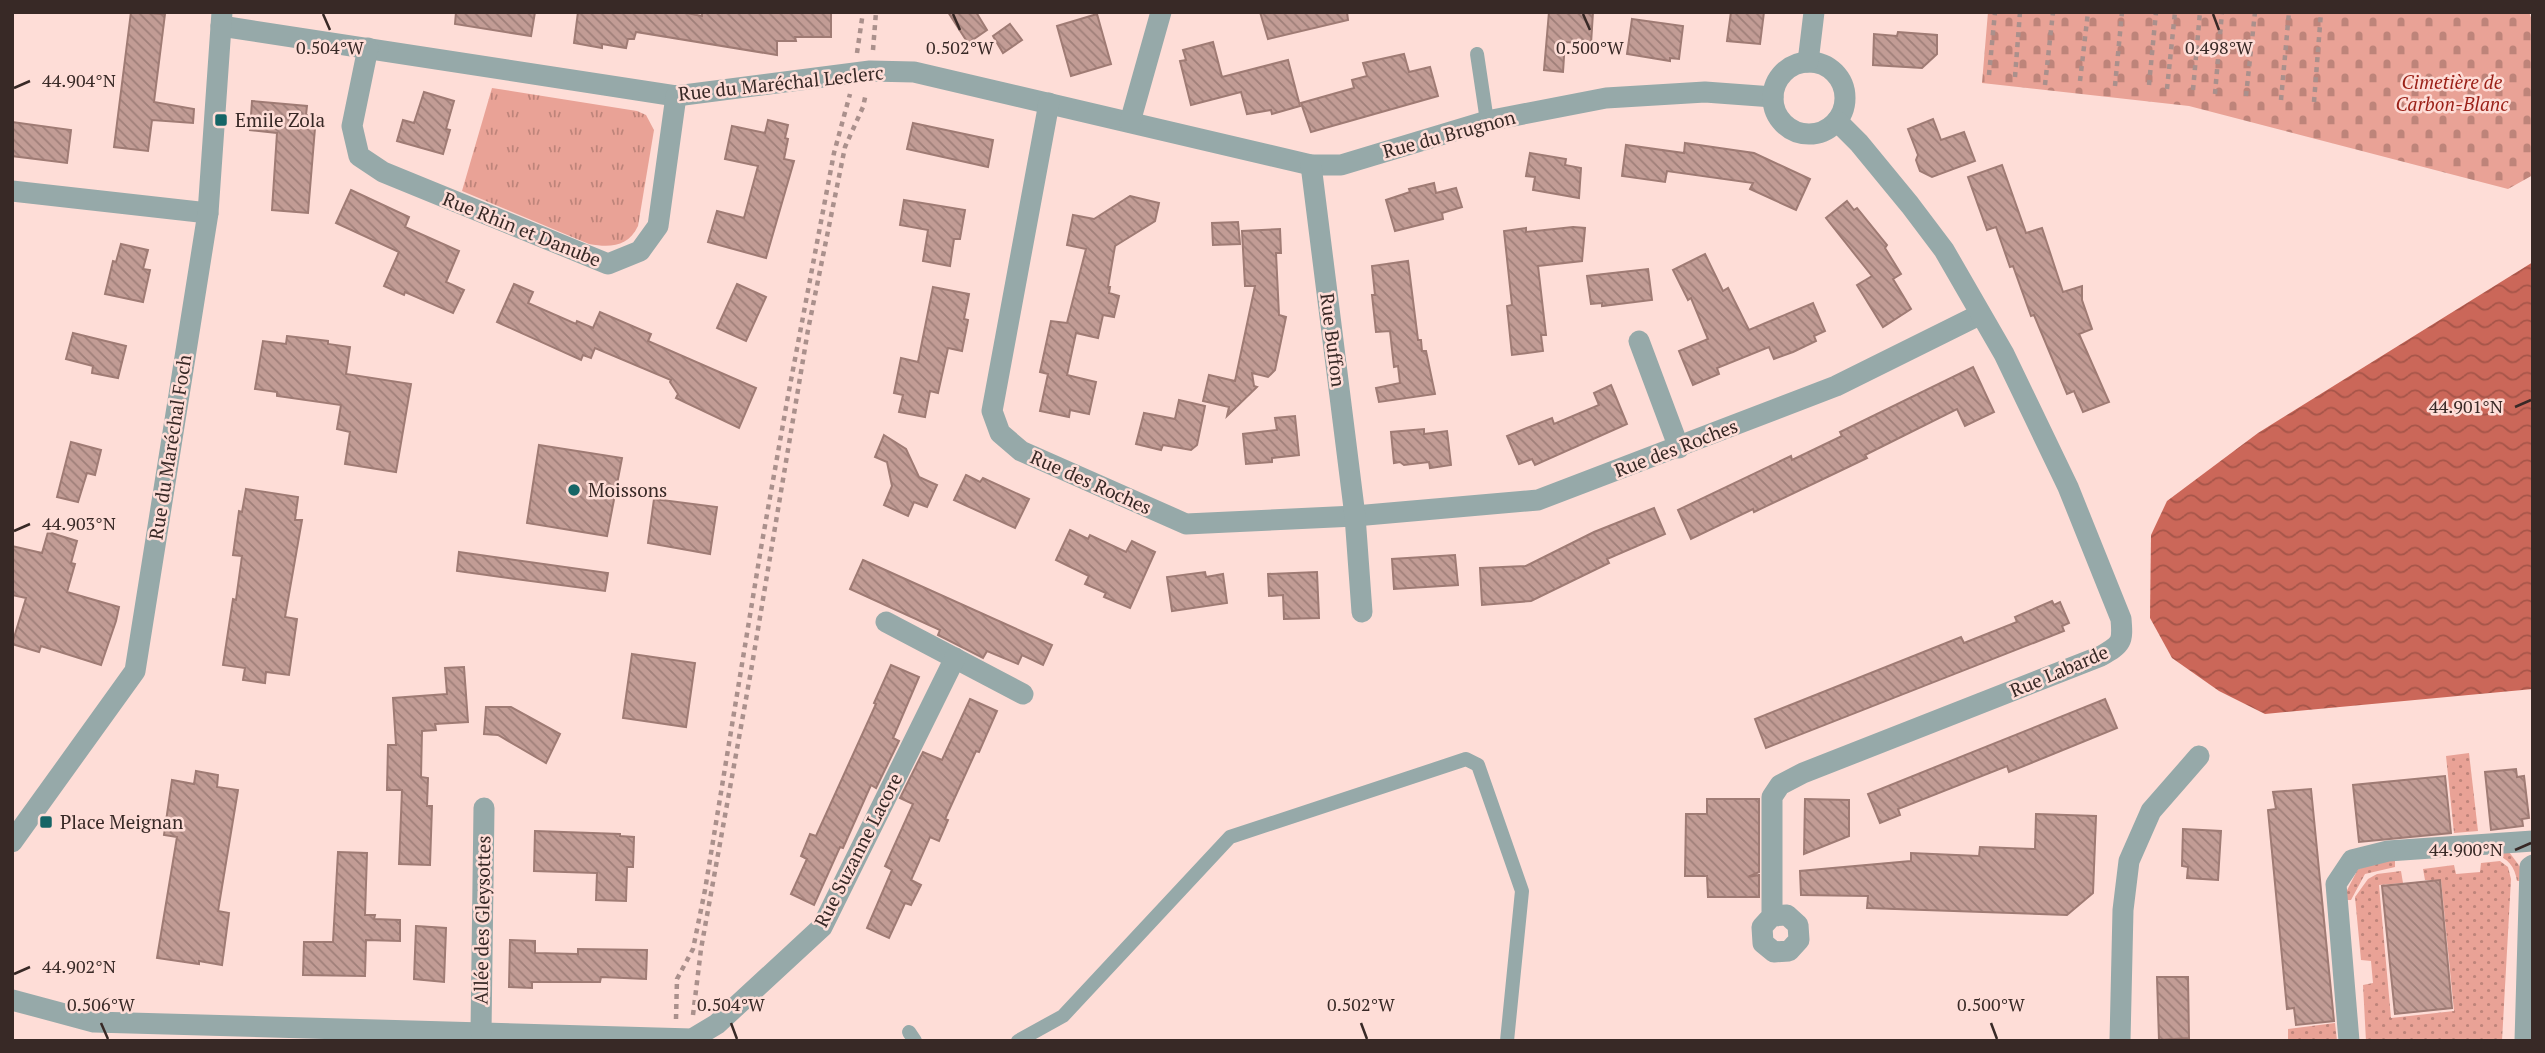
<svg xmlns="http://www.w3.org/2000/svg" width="2545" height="1053" viewBox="0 0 2545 1053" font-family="'PT Serif',serif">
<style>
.grass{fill:url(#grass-dots)}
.cemetery{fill:url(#cemetery-stones)}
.park{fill:url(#park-tufts)}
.water{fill:url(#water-waves)}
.building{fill:url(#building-back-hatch);stroke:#9f7b74;stroke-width:2}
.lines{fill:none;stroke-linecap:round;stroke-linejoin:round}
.path{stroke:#aa908c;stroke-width:4.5;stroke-dasharray:5 5;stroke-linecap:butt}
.lane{stroke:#96a9a9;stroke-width:14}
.street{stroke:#96a9a9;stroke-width:21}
.ticks{fill:none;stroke:#382926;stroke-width:2.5}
.poi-dot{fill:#166566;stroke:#feddd7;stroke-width:2.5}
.labels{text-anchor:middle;stroke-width:5;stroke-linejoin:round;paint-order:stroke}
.park-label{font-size:19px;font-style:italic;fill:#9a1f16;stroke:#feddd7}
.street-label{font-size:19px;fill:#382926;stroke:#feddd7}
.poi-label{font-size:19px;fill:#382926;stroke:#feddd7;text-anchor:start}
.ticks-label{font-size:18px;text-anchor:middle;fill:#382926;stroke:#feddd7;stroke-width:5;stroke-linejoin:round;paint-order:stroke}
</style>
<defs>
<pattern id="grass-dots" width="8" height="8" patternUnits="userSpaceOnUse" patternTransform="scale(1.75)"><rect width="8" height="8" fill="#e9a296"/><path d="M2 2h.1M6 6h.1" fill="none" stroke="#be847a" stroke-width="1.8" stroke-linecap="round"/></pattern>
<pattern id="cemetery-stones" width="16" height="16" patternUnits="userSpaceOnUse" patternTransform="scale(1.75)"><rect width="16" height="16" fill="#e9a296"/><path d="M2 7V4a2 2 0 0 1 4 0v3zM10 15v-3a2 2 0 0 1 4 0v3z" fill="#be847a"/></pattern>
<pattern id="park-tufts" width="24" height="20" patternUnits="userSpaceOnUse" patternTransform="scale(1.75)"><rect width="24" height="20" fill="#e9a296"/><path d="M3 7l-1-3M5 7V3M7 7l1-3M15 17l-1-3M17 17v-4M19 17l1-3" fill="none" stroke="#be847a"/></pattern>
<pattern id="water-waves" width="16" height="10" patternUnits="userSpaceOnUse" patternTransform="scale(1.75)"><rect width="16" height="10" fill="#cb6759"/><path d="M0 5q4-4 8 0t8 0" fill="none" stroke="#a65549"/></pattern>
<pattern id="building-back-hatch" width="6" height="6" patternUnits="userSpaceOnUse" patternTransform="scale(1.75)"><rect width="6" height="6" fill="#c29c95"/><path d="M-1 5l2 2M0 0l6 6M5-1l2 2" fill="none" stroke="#9f7f79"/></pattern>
</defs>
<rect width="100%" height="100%" fill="#feddd7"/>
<!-- grass -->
<g class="grass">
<path d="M2469 753 2478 831 2454 833 2446 756Z"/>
<path d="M2509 852 2521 868 2523 881H2517C2515 867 2508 858 2494 854Z"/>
<path d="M2395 858V867L2365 874 2351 900H2342L2358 869Z"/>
<path d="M2500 861 2508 867 2511 879 2502 1041H2366L2363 985 2373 983 2371 961 2361 960 2355 897 2368 879 2377 874 2401 871 2403 883 2379 885 2391 1018 2454 1011 2441 880H2425L2423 869 2454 865 2456 874 2480 872 2481 863Z"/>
<path d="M2335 1023 2337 1041H2288V1029Z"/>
</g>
<!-- cemetery -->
<path class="cemetery" d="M1988 12H2529L2533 23V175L2508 189 2189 106 1982 83Z"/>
<!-- park -->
<path class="park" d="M492 88 637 111 646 115 654 130 638 226C628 247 610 248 589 244L462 191Z"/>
<!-- water -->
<path class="water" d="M2533 262V689L2265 714 2219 691 2172 658 2150 618 2151 535 2167 501 2258 433Z"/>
<!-- building -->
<g class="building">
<path d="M131 12 165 14 154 102 194 109 193 123 152 120 148 151 114 147Z"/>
<path d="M456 12H535L531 36 455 24Z"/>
<path d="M578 12H682L702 16V12H831V37H795L796 41H777V55L636 32 634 39H628L626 48 602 44V48L574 43Z"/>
<path d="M948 12H976L987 30 968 43Z"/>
<path d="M1260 12H1347L1348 20 1268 39Z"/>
<path d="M1549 12H1593L1591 44 1565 42 1563 72 1544 70Z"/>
<path d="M1731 12H1764L1760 44 1727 41Z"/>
<path d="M1097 14 1111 64 1071 76 1057 26Z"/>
<path d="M1632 19 1683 26 1679 59 1670 58V61L1627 54Z"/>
<path d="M1010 24 1022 40 1003 53 993 36Z"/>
<path d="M1898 32 1937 35V54L1922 68 1873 65 1874 34 1897 36Z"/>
<path d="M1213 42 1222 77 1288 60 1300 106 1272 114 1271 110 1247 114 1241 92 1191 105 1180 61 1186 60 1183 50Z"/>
<path d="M1404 54 1409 72 1430 67 1438 96 1311 132 1301 103 1354 88 1352 80 1367 76 1363 63Z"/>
<path d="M424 92 454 101 446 129 450 130 443 154 397 141 403 120 414 123Z"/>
<path d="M252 101 307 106 306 115 316 116 308 213 272 210 277 133 250 130Z"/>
<path d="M1933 119 1941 140 1964 132 1975 161 1932 177 1920 171 1916 160 1918 155 1908 129Z"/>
<path d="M768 120 788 125 785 138 788 139 784 159 794 161 766 258 708 242 717 211 744 218 758 166 725 159 732 126 765 133Z"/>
<path d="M12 122 71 130 67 163 12 156Z"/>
<path d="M913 123 993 140 988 167 907 149Z"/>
<path d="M1685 143 1754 153 1810 179 1796 210 1750 189 1753 183 1667 171 1665 182 1622 176 1626 145 1684 153Z"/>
<path d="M1530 153 1566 159 1565 165 1581 168 1579 198 1533 190 1535 177 1526 176Z"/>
<path d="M2002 165 2026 233 2042 228 2063 292 2082 286V300L2092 329 2079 334 2109 402 2083 412 2074 391 2067 394 2034 315 2031 316 2013 266 2010 267 1996 227 1987 230 1968 177Z"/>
<path d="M1434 183 1436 193 1456 188 1462 207 1442 213 1443 219 1395 231 1386 200 1410 192 1409 189Z"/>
<path d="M351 190 409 217 405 227 459 251 446 282 464 290 453 313 405 292 404 295 384 286 399 252 336 223Z"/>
<path d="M1130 196 1159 203 1155 221 1115 246 1108 287H1110L1109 293 1119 296 1114 317 1103 315 1098 338 1076 333 1067 375 1096 382 1089 414 1070 410 1069 417 1040 411 1048 374 1040 372 1051 321 1067 323 1086 249 1067 245 1073 215 1094 219Z"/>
<path d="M904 200 965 210 960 239H954L950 266 923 261 928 230 900 225Z"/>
<path d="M1847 201 1854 210 1857 208 1887 245 1885 248 1901 274 1893 279 1911 309 1883 327 1857 285 1872 276 1826 218Z"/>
<path d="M1238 222 1240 244 1213 245 1212 223Z"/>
<path d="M1573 227 1585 228 1582 261 1538 266 1546 335H1541L1543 351 1512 355 1507 306 1512 305 1504 231 1526 228V232Z"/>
<path d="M1280 229 1281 253H1276L1279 315 1286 317 1275 370 1268 377 1252 373 1254 386 1257 387 1227 416 1229 407 1203 401 1209 375 1235 381 1255 286H1245L1242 231Z"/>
<path d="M121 244 148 250 143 269 150 270 143 302 105 294 113 261 116 262Z"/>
<path d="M1705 254 1723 291 1728 288 1749 330 1813 303 1825 331 1814 336 1816 341 1793 352 1774 359 1769 347 1717 368 1719 374 1693 385 1679 351 1708 339 1691 298 1688 300 1673 270Z"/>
<path d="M1408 261 1418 340H1421L1422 351H1426L1435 394 1379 402 1376 388 1400 383 1398 366 1394 367 1390 331 1376 332 1372 295H1375L1372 266Z"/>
<path d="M1648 269 1652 300 1602 306V303L1591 304 1587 276Z"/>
<path d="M514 284 533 292 528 303 576 324 577 321 593 328 600 312 651 334 648 341 756 388 739 428 676 398 678 394 670 382 671 380 595 348 591 358 583 355 581 360 497 322Z"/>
<path d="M737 284 766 297 746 341 717 328Z"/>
<path d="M933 287 969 294 964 319 968 320 962 351 948 348 938 393 930 391 925 417 899 412 903 395 894 393 901 358 918 362Z"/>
<path d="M73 333 126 346 118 378 92 373 93 366 66 359Z"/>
<path d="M287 336 328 341V344L350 347 346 374 411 384 396 472 345 464 350 432 337 429 341 405 277 396V392L255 389 263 341 286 344Z"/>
<path d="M1973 367 1994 412 1965 426 1957 409 1865 455 1867 458 1754 512 1753 509 1691 539 1678 510 1791 456 1792 460 1842 436 1840 432Z"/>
<path d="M1611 385 1627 424 1535 465 1532 459 1519 464 1507 436 1552 418 1554 424 1599 405 1594 393Z"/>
<path d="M1179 400 1205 406 1197 445 1191 450 1163 445 1161 450 1136 444 1144 413 1175 419Z"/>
<path d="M1295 416 1299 455 1272 458V462L1246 464 1243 434 1277 430 1275 418Z"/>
<path d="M1424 429V434L1447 431 1451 465 1430 468 1429 462 1404 465 1400 462 1394 463 1391 432Z"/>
<path d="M884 435 906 449 919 477 937 485 927 507 914 502 908 516 884 505 892 486 887 462 875 457Z"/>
<path d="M71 442 101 450 95 475 87 473 78 502 57 497Z"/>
<path d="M539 445 622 458 607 536 527 523Z"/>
<path d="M966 475 980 482 983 478 1029 499 1015 528 954 500Z"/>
<path d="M246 489 298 497 295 520H302L285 617 297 619 289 675 266 672 265 683 243 680 245 668 223 665 233 599 236 600 242 556 233 555 239 511 242 512Z"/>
<path d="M654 499 717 507 710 554 648 543Z"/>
<path d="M1654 508 1665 534 1607 559 1609 563 1531 601 1482 605 1480 568 1526 566 1594 532Z"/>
<path d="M1070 530 1088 539 1090 535 1126 552 1132 541 1155 552 1130 608 1104 597 1106 593 1085 584 1089 576 1056 560Z"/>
<path d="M48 532 77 541 71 563 75 564 67 592 119 607 116 621 101 665 41 646 39 652 12 644 26 598 12 595V546L42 553Z"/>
<path d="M459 552 608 573 605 591 457 571Z"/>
<path d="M1455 555 1458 585 1394 589 1392 559Z"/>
<path d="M863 560 1052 645 1043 665 1022 655 1018 664 987 651 983 658 938 635 940 630 850 589Z"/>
<path d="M1205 572 1206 577 1223 574 1227 603 1172 611 1167 577Z"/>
<path d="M1317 572 1319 618 1284 619 1283 595 1269 596 1268 574Z"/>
<path d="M2052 601 2054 605 2060 602 2069 623 2062 626 2064 631 1766 748 1755 719 1961 637 1964 643 2017 622 2015 617Z"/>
<path d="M632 654 695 663 686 727 623 718Z"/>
<path d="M891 665 919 677 893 738 899 741 876 788 871 785 843 848 840 847 814 905 791 894 807 859 801 856 810 834 816 836 876 704 874 703Z"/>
<path d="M464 667 468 722 435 724 436 730 422 731 421 777 428 778 427 806H432L430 865 399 864 402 790H387L388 745H396L393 698 447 694 445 668Z"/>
<path d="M970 699 997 711 979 752 976 751 945 819 948 820 939 841 930 837 911 880 921 885 911 905 905 903 889 938 867 928 892 870 885 866 913 804 900 798 923 752 942 760Z"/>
<path d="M2105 699 2117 728 2009 772 2007 766 1898 809 1900 815 1880 823 1868 794Z"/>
<path d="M486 707H511L560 734 546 763 498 735 484 734Z"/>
<path d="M2516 769 2517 777 2524 776 2529 818 2522 819 2523 826 2491 830 2485 772Z"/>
<path d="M196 771 218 775 217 787 238 790 218 911 229 913 222 965 199 961V964L157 958 177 837 164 835 172 780 194 784Z"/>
<path d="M2445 776 2451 833 2359 842 2353 785Z"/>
<path d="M2311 789 2334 1021 2296 1025 2294 1008 2287 1009 2268 810 2276 809 2273 792Z"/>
<path d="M1707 799H1759V872L1748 877 1759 875V897H1708L1707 876H1685L1686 814H1707Z"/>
<path d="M1805 799 1849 800V836L1804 854Z"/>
<path d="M2036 814 2096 816 2093 893 2067 915 1867 908 1868 896 1801 895 1800 871 1911 861V853L1979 856 1980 847 2035 849Z"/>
<path d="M2183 829 2221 831 2218 880 2187 878 2188 867 2182 866Z"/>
<path d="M535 831 620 834V836L634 837 633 867H627L626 901 596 900 597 873 534 871Z"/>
<path d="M338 852 367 853 365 915H375L374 919 400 920V941L366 940 365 976 303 975 304 942H333Z"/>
<path d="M2440 880 2452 1008 2395 1014 2382 886Z"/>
<path d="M416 926 446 928 444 982 414 979Z"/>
<path d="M510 940 535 941V953L578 954V949L647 950 646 979 601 977 600 982H532V988L509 987Z"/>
<path d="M2157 977H2188L2189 1038 2159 1040Z"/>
</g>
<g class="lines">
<!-- path -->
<g class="path">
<path d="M873 50 876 12"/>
<path d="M857 53 863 12"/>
<path d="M1989 75 1995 12"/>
<path d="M2015 77 2020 12"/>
<path d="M2080 81 2088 12"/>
<path d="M2045 85 2053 12"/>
<path d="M2149 85 2156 12"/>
<path d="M2115 86 2122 12"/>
<path d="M2167 89 2175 12"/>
<path d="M2193 90 2200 12"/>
<path d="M2215 94 2222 12"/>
<path d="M2246 96 2255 12"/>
<path d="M2281 100 2289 12"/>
<path d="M2314 102 2321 12"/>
<path d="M693 1015 701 949 751 671 808 330 845 147 863 107 866 93"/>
<path d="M676 1019 677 979 693 949 705 890 761 548 788 396 834 153 850 94"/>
</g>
<!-- lane -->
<g class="lane">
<path d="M1477 54 1487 121"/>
<path d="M909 1032 915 1041"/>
<path d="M1018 1041 1063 1016 1230 837 1466 759 1478 765 1522 891 1507 1041"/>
</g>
<!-- street -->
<g class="street">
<path d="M221 26 676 96 870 71 914 72 1311 165H1341L1487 121 1606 98 1705 92 1773 97"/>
<path d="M368 48 352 126 359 156 383 172 608 264 640 251 658 226 676 96"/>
<circle cx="1809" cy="98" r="36"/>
<path d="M1808 62 1814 12"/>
<path d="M1049 103 992 411 1000 433 1021 451 1186 524 1355 516 1538 500 1836 386 1979 315"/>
<path d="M1130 122 1161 12"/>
<path d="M1311 165 1355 516 1362 612"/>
<path d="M12 191 208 213"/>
<path d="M1639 341 1679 448"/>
<path d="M886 622 1023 694"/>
<path d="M12 842 135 671 208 213 222 12"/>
<path d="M1772 916 1787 915 1798 925 1799 940 1789 951 1774 952 1763 943 1762 927 1772 916V797L1780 785 1803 773 2101 656C2122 644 2123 642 2121 619L2068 487 2004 354 1944 250 1910 205 1859 143 1837 121"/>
<path d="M12 1000 94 1022 692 1039 717 1024 822 927 955 658"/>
<path d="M481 1032 484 808"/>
<path d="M2120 1041 2123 910 2129 861 2151 811 2199 756"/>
<path d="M2349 1041 2336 884 2352 860 2388 851 2533 841"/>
<path d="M2525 1041 2530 867 2533 865"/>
</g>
</g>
<!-- ticks -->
<path class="ticks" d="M323 14 330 30M953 14 960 30M1583 14 1590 30M2213 14 2219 30M14 88 30 81M2515 407 2531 400M14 531 30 524M2515 850 2531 843M14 974 30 967M101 1023 108 1039M731 1023 737 1039M1361 1023 1367 1039M1991 1023 1997 1039"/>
<!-- markers -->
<g class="poi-dot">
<rect x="214" y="113" width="14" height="14" rx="3.5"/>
<circle cx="574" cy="490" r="7"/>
<rect x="39" y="815" width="14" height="14" rx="3.5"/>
</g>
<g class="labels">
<!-- park labels -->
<g class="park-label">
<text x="2452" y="89">Cimetière de<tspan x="2452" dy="22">Carbon-Blanc</tspan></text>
</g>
<!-- street labels -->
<g class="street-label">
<text transform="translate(781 83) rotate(-6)" y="7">Rue du Maréchal Leclerc</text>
<text transform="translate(1449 134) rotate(-15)" y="7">Rue du Brugnon</text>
<text transform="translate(522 229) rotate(22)" y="7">Rue Rhin et Danube</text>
<text transform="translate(1333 340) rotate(83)" y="7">Rue Buffon</text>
<text transform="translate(170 447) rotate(-81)" y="7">Rue du Maréchal Foch</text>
<text transform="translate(1676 448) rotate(-21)" y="7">Rue des Roches</text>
<text transform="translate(1091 482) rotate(24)" y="7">Rue des Roches</text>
<text transform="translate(2059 671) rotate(-23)" y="7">Rue Labarde</text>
<text transform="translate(858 850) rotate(-63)" y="7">Rue Suzanne Lacore</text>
<text transform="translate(482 920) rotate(-89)" y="7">Allée des Gleysottes</text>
</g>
<!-- poi labels -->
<g class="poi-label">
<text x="235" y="127">Emile Zola</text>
<text x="588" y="497">Moissons</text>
<text x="60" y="829">Place Meignan</text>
</g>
</g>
<g class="ticks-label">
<text x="330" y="54">0.504°W</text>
<text x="960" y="54">0.502°W</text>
<text x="1590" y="54">0.500°W</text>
<text x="2219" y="54">0.498°W</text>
<text x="79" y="87">44.904°N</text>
<text x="2466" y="413">44.901°N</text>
<text x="79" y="530">44.903°N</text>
<text x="2466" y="856">44.900°N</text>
<text x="79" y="973">44.902°N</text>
<text x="101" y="1011">0.506°W</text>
<text x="731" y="1011">0.504°W</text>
<text x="1361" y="1011">0.502°W</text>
<text x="1991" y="1011">0.500°W</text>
</g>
<!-- border -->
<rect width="2545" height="1053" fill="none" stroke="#382926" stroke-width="28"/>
</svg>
